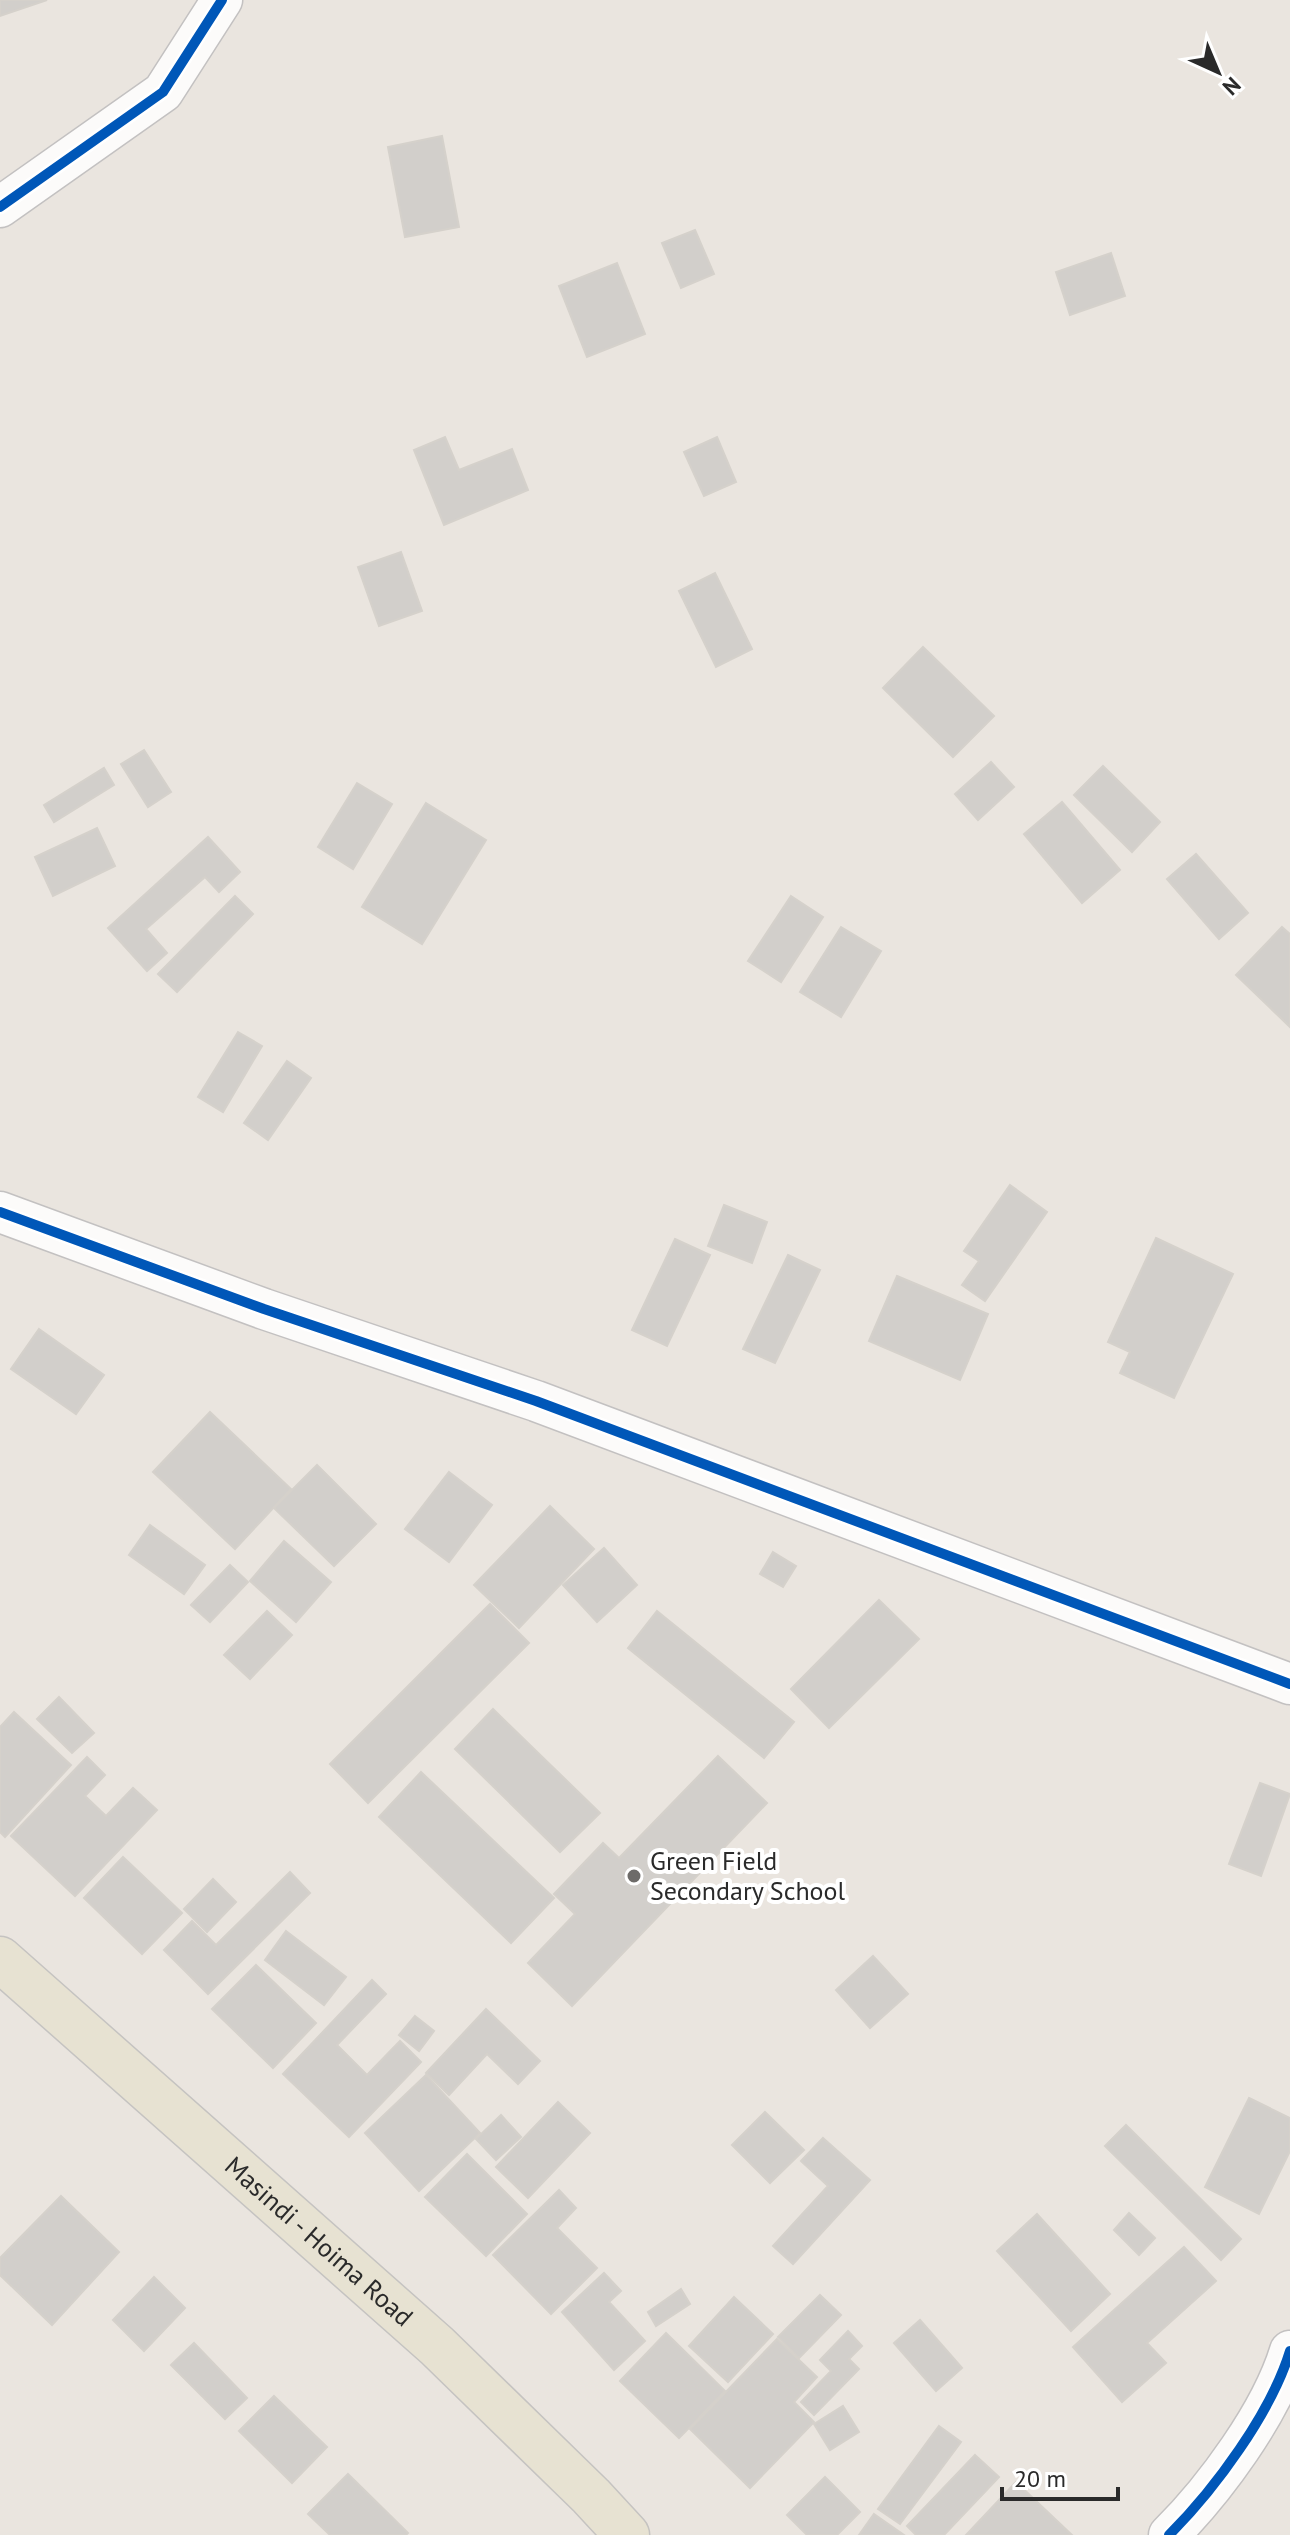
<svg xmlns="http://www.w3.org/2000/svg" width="1290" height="2535" viewBox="0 0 1290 2535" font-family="'PT Sans',sans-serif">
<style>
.building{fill:#d2cfcb;stroke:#d5d1cb;stroke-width:2}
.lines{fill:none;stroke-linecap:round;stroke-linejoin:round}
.minor-casing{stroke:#c3c1c1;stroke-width:43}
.major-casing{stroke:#c5c3c1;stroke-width:47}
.minor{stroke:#fcfbfa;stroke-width:40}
.major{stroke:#e7e2d2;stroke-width:44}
.cycleway-casing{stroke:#fff;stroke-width:15}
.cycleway{stroke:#0057b8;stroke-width:10}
.poi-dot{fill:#6d6b69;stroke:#fff;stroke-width:3}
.labels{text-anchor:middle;stroke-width:8;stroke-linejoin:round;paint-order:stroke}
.poi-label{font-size:26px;fill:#2a2a2a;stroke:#fff;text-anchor:start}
.street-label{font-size:26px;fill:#2a2a2a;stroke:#fff}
</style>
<rect width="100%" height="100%" fill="#eae5df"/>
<!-- building -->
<g class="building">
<path d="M0 0H47L0 16Z"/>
<path d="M442 136 459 227 405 237 388 147Z"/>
<path d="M695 230 714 274 681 288 662 243Z"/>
<path d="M1111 253 1125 296 1070 315 1056 272Z"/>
<path d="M617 263 645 334 587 357 559 286Z"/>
<path d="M445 437 459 470 512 449 528 490 444 525 414 450Z"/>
<path d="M717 437 736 482 704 496 684 452Z"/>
<path d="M401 552 422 611 379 626 358 567Z"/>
<path d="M715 573 752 649 716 667 679 591Z"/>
<path d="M923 647 994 716 953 757 883 688Z"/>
<path d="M144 750 171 792 148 807 121 764Z"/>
<path d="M991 762 1014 787 978 820 955 794Z"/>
<path d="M1103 766 1160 822 1132 852 1074 795Z"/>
<path d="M104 768 114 785 54 822 44 805Z"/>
<path d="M357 783 392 804 353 869 318 847Z"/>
<path d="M1062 802 1120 870 1082 903 1024 834Z"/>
<path d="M426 803 486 840 422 944 362 907Z"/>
<path d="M97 828 115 866 53 896 35 857Z"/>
<path d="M208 837 240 872 219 892 205 877 146 929 167 953 147 971 108 928Z"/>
<path d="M1196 854 1248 913 1219 939 1167 879Z"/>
<path d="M235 896 253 914 177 992 158 974Z"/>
<path d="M791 896 823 917 781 982 748 961Z"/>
<path d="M841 927 881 951 841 1017 800 992Z"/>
<path d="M1282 927 1290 934V1027L1236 975Z"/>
<path d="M238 1032 262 1046 223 1112 198 1097Z"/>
<path d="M287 1061 311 1078 268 1140 244 1123Z"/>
<path d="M1010 1185 1047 1212 985 1301 962 1285 979 1261 964 1251Z"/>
<path d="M724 1205 767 1222 752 1263 708 1246Z"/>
<path d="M1156 1238 1233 1274 1174 1398 1120 1373 1130 1352 1108 1342Z"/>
<path d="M675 1239 710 1255 667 1346 632 1330Z"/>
<path d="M788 1255 820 1270 775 1363 743 1349Z"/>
<path d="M897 1276 988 1314 960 1380 869 1341Z"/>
<path d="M39 1329 104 1375 76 1414 11 1369Z"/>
<path d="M210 1412 291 1489 235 1549 153 1472Z"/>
<path d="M317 1465 376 1524 334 1566 274 1508Z"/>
<path d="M449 1472 492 1505 449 1562 405 1529Z"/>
<path d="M550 1506 594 1549 519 1628 474 1585Z"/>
<path d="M150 1525 205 1565 184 1594 129 1555Z"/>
<path d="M284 1541 331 1582 296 1622 250 1581Z"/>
<path d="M604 1548 637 1585 597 1622 563 1585Z"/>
<path d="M773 1552 796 1566 783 1587 760 1574Z"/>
<path d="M230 1565 248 1582 210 1622 191 1605Z"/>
<path d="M879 1600 919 1639 829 1728 791 1689Z"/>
<path d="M490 1604 529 1643 368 1803 330 1764Z"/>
<path d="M267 1611 292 1635 250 1679 224 1655Z"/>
<path d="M657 1611 794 1722 764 1758 628 1648Z"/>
<path d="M59 1697 94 1733 72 1753 37 1719Z"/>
<path d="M493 1709 600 1813 560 1852 455 1749Z"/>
<path d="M14 1712 71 1765 5 1837 0 1832V1727Z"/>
<path d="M718 1756 767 1803 572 2006 528 1963 575 1914 554 1894 603 1843 619 1858Z"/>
<path d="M87 1757 105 1775 85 1796 106 1816 133 1788 157 1810 75 1896 11 1836Z"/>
<path d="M421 1772 554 1898 511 1943 379 1817Z"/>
<path d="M1260 1783 1290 1794 1261 1876 1229 1864Z"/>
<path d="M123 1857 182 1913 142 1954 84 1898Z"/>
<path d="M290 1872 310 1893 208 1994 164 1950 192 1921 216 1945Z"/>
<path d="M213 1879 236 1902 207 1932 184 1909Z"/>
<path d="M286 1931 346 1977 324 2005 265 1960Z"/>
<path d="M873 1956 908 1994 870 2028 836 1990Z"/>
<path d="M256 1965 316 2023 273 2068 212 2009Z"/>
<path d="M372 1980 386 1994 337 2045 367 2075 400 2041 421 2062 349 2137 283 2074Z"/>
<path d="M486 2009 540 2061 518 2084 487 2054 449 2095 426 2073Z"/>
<path d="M415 2016 434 2031 419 2051 399 2035Z"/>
<path d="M426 2075 480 2133 419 2191 365 2133Z"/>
<path d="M1249 2098 1290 2118V2151L1259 2214 1205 2187Z"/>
<path d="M558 2102 590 2133 528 2198 496 2167Z"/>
<path d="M765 2112 804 2150 770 2183 732 2145Z"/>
<path d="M501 2115 521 2137 496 2160 476 2139Z"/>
<path d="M1126 2125 1241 2239 1221 2260 1105 2146Z"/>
<path d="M823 2138 870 2180 793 2264 773 2246 828 2186 801 2161Z"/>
<path d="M467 2154 527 2214 486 2256 425 2197Z"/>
<path d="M559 2190 576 2208 557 2228 597 2268 551 2314 493 2255Z"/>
<path d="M61 2196 119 2252 52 2325 0 2275V2258Z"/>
<path d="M1129 2213 1155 2238 1139 2255 1114 2230Z"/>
<path d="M1037 2214 1110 2294 1071 2331 997 2251Z"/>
<path d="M1184 2247 1216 2281 1147 2343 1166 2363 1122 2402 1073 2347Z"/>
<path d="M604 2273 621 2291 609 2302 645 2341 614 2370 562 2312Z"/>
<path d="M154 2277 185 2308 144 2351 113 2320Z"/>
<path d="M681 2289 690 2304 656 2326 648 2312Z"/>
<path d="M820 2295 841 2315 799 2358 778 2337Z"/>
<path d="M734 2297 773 2334 728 2382 689 2346Z"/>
<path d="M920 2320 962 2368 936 2391 894 2343Z"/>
<path d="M848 2331 862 2346 849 2359 859 2369 814 2415 801 2402 831 2371 820 2360Z"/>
<path d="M666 2333 725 2391 679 2438 620 2381Z"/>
<path d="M777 2339 817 2377 794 2402 814 2422 750 2488 690 2429Z"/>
<path d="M194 2343 247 2398 225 2419 171 2365Z"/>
<path d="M274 2396 327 2447 292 2483 239 2431Z"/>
<path d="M843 2406 859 2432 830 2450 814 2424Z"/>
<path d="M939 2426 961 2442 900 2524 878 2509Z"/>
<path d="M975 2455 999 2477 944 2535H916L907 2526Z"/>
<path d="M348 2474 408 2533 406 2535H330L308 2514Z"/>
<path d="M825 2477 860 2512 837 2535H807L787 2515Z"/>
<path d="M1016 2482 1072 2535H966Z"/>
<path d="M874 2514 904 2535H859Z"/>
</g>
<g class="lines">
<defs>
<g id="minor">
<path d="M0 207 163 92 222 0"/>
<path d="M0 1212 264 1309 536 1401 1290 1684"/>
<path d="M1169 2535C1215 2489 1271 2413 1290 2351"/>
</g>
<g id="major">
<path id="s1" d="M0 1959 437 2346 591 2496 627 2535"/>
</g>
</defs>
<!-- minor casing -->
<use href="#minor" class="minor-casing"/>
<!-- major casing -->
<use href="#major" class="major-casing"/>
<!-- minor -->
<use href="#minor" class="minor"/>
<!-- major -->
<use href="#major" class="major"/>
<defs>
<g id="cycleway">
<path d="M0 207 163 92 222 0"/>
<path d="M0 1212 264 1309 536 1401 1290 1684"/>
<path d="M1169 2535C1215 2489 1271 2413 1290 2351"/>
</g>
</defs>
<!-- cycleway casing -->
<use href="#cycleway" class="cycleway-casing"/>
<!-- cycleway -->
<use href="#cycleway" class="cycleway"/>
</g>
<!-- markers -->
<circle class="poi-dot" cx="634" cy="1876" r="8"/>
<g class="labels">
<!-- poi labels -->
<g class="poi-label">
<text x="650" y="1870">Green Field<tspan x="650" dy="30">Secondary School</tspan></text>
</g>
<!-- street labels -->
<g class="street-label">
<text dy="9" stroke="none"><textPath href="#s1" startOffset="426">Masindi - Hoima Road</textPath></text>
</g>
</g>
<!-- north arrow -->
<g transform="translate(1218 72) rotate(136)" stroke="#ffffff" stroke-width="6" paint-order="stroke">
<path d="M0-6L14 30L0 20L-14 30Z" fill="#2a2a2a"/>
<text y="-12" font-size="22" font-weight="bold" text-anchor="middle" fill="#2a2a2a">N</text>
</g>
<!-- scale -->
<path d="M1002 2487v12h116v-12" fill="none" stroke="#2a2a2a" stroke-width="4"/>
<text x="1014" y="2487" font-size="24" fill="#2a2a2a" stroke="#ffffff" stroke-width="6" paint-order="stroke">20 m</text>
</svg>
